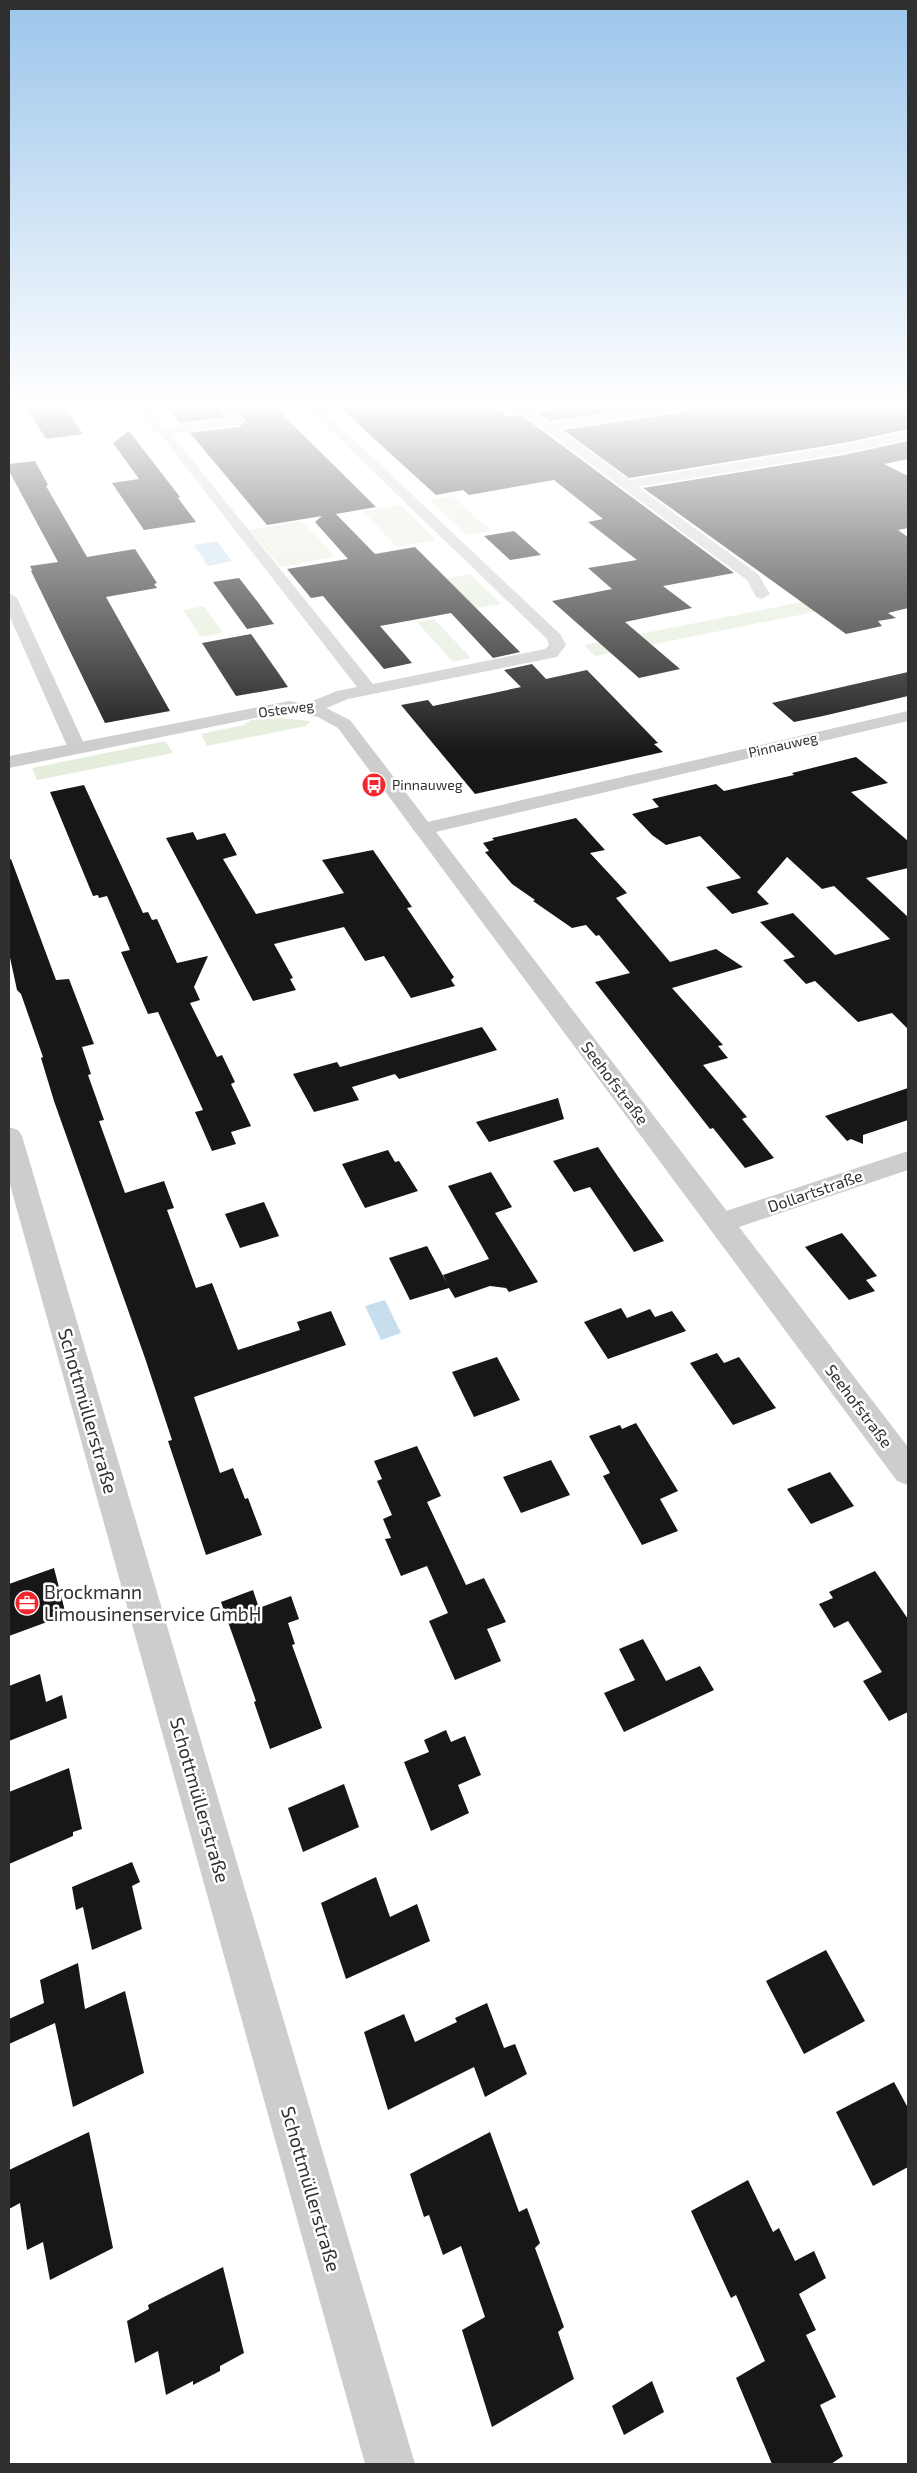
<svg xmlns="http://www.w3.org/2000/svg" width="917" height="2473" viewBox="0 0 917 2473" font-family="'Exo 2',sans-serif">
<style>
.green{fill:#e5eedc}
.water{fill:#c7deef}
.building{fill:#171717}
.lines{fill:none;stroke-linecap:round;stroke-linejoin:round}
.minor{fill:#cdcdcd;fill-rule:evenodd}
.tertiary{fill:#cdcdcd;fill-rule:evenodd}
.labels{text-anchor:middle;stroke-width:5;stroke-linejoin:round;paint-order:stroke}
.far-street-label{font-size:14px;fill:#303030;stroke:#fff}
.far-poi-label{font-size:14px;fill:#303030;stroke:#fff;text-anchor:start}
.street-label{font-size:16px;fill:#303030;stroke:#fff}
.near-street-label{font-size:19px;fill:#303030;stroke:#fff}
.near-poi-label{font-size:19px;fill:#303030;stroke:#fff;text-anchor:start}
</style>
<rect width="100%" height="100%" fill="#fff"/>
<!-- green -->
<g class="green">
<path d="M452 496 491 531 467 535 429 500Z"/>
<path d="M400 505 436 540 397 547 363 511Z"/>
<path d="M301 521 335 557 281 567 249 530Z"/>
<path d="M470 574 501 604 466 610 436 580Z"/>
<path d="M908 581V593L595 656 584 645Z"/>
<path d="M204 606 223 633 201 637 183 610Z"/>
<path d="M434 619 471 658 453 662 417 622Z"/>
<path d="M281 718 310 721 306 726 207 746 201 734 244 725 251 720Z"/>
<path d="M165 741 173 753 37 780 32 768Z"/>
</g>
<!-- water -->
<g class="water">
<path d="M217 541 232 561 208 566 194 545Z"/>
<path d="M385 1300 401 1333 381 1340 365 1306Z"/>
</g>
<!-- building -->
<g class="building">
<path d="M25 406H63L83 434 46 439Z"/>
<path d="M165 406H216L225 417 180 423Z"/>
<path d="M232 406H274L376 507 336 514 375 554 415 547 520 652 493 658 451 613 380 626 412 663 384 669 323 596 311 598 287 569 348 559 315 522 322 516 267 525 190 433 239 427 246 421Z"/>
<path d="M338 406H485L492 411 498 410 507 416 521 415 734 573 663 586 692 608 625 622 680 669 639 678 552 601 612 589 588 568 637 560 588 522 603 519 554 480 469 495 463 490 436 495Z"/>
<path d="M588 406H653L549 421 537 412Z"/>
<path d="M692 406H908V429L844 443 629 478 563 430 684 412Z"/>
<path d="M129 431 180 497 178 498 196 522 144 530 112 483 139 479 113 443Z"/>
<path d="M908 441V459L884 464 908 476V528L898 530 908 537V608L888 613 896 618 878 621 882 626 846 634 643 488 844 455Z"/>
<path d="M35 461 48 485 46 486 87 557 135 549 157 583 154 584 157 588 106 597 170 711 105 723 31 571 32 570 30 566 58 562 9 471V464Z"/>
<path d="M514 531 541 555 510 560 484 536Z"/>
<path d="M239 578 257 601 274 624 247 629 213 582Z"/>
<path d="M251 634 277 671 288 687 236 696 202 643Z"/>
<path d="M532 664 546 679 587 670 658 743 654 744 663 752 475 794 401 705 428 700 433 706 521 687 504 670Z"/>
<path d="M908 672V696L823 716 794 722 772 703Z"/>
<path d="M856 757 888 783 851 792 908 841V868L866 878 908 917V1029L892 1013 858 1022 815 981 806 984 783 960 795 957 760 922 793 913 835 955 890 939 834 886 822 889 787 857 757 892 769 904 732 914 706 887 741 878 700 836 666 845 652 835 632 814 659 807 652 799 716 784 724 791 794 775 792 773Z"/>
<path d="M84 785 143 913 148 912 152 920 157 919 177 963 208 956 194 987 200 1000 190 1003 217 1057 222 1055 235 1082 231 1084 251 1126 231 1132 236 1144 212 1151 195 1112 203 1110 180 1060 158 1012 148 1014 121 952 130 950 107 896 99 898 98 895 93 896 50 792Z"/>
<path d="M576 818 605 850 590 853 627 893 616 898 670 962 716 949 743 967 672 988 723 1045 718 1046 728 1058 703 1065 747 1117 742 1119 774 1158 745 1168 713 1128 710 1129 595 982 630 973 599 935 596 936 586 925 572 928 533 901 535 900 512 884 485 852 489 851 483 843 494 840 492 838Z"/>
<path d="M193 832 197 840 225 833 237 855 223 859 256 914 344 893 322 860 373 850 412 907 407 908 454 977 451 980 455 986 411 998 384 956 365 961 344 927 274 944 293 978 290 979 296 990 253 1001 166 838Z"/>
<path d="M11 859 56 980 69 979 94 1044 82 1047 91 1074 88 1075 104 1120 99 1121 125 1193 164 1181 174 1208 167 1210 196 1288 212 1283 238 1350 300 1330 297 1322 331 1311 346 1345 194 1397 220 1473 233 1468 245 1499 248 1498 262 1535 206 1555 168 1441 172 1440 145 1358 54 1101 41 1058 43 1057 21 994 17 990 9 953V860Z"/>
<path d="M482 1027 497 1050 399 1079 395 1074 352 1087 359 1100 314 1112 293 1074 337 1062 340 1067Z"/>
<path d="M908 1088V1120L863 1135V1144L851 1139 847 1141 825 1116Z"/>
<path d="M558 1098 564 1119 489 1142 476 1122Z"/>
<path d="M598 1147 619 1178 664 1241 634 1252 590 1187 574 1192 553 1161Z"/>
<path d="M388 1150 395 1162 399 1161 418 1191 365 1208 342 1164Z"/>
<path d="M491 1172 512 1207 495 1213 538 1282 509 1292 506 1288 490 1286 455 1298 449 1288 410 1300 389 1258 427 1246 448 1285 443 1275 489 1259 448 1186Z"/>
<path d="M264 1202 279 1236 240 1248 225 1214Z"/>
<path d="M842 1233 877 1276 866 1280 875 1291 849 1300 805 1247Z"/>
<path d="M621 1308 627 1318 650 1309 655 1317 672 1311 686 1331 608 1359 584 1322Z"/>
<path d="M717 1353 724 1363 739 1357 776 1408 733 1425 690 1363Z"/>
<path d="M497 1357 520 1400 474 1417 452 1372Z"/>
<path d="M636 1423 678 1491 660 1499 678 1531 642 1545 603 1476 610 1473 589 1436 620 1425 622 1429Z"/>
<path d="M417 1446 441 1496 427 1502 466 1585 484 1578 506 1622 487 1629 501 1661 455 1680 429 1621 448 1613 427 1566 401 1576 385 1539 391 1538 383 1519 392 1515 377 1481 382 1479 374 1461Z"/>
<path d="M551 1460 570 1495 521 1513 503 1477Z"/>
<path d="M830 1472 854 1506 811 1524 787 1489Z"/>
<path d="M54 1568 66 1615 9 1636V1584Z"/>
<path d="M875 1571 908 1619V1712L889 1721 863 1681 882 1672 848 1621 834 1628 819 1604 833 1598 829 1592Z"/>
<path d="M253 1590 259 1608 291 1596 299 1619 288 1623 295 1644 292 1645 322 1728 270 1749 254 1702 256 1701 221 1602Z"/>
<path d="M643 1639 666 1681 700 1666 714 1690 624 1732 604 1693 635 1680 619 1649Z"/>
<path d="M40 1674 46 1702 62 1695 67 1718 9 1741V1686Z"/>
<path d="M446 1730 451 1742 465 1736 481 1775 458 1785 469 1813 431 1831 404 1762 429 1752 424 1740Z"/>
<path d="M69 1768 82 1829 73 1832V1836L9 1864V1792Z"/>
<path d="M344 1784 359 1827 303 1852 288 1808Z"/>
<path d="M132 1862 140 1882 132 1886 142 1929 92 1950 83 1907 76 1910 72 1887Z"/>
<path d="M376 1877 390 1917 417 1904 430 1941 346 1979 321 1903Z"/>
<path d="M826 1950 865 2021 804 2054 766 1981Z"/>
<path d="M78 1963 85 2009 125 1991 144 2073 73 2107 55 2023 9 2044V2019L44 2003 40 1980Z"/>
<path d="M487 2003 504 2048 515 2044 527 2074 485 2097 474 2067 388 2110 364 2032 404 2014 415 2042 457 2022 455 2018Z"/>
<path d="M894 2082 908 2108V2167L873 2186 836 2112Z"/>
<path d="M89 2132 113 2248 50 2280 43 2242 27 2250 20 2203 9 2209V2170Z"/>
<path d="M490 2132 519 2212 527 2208 540 2243 535 2248 564 2327 558 2332 574 2379 492 2427 462 2330 485 2317 461 2246 443 2255 429 2215 424 2217 410 2174Z"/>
<path d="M748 2180 773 2232 779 2228 795 2261 814 2251 826 2278 799 2294 816 2330 806 2335 836 2397 820 2405 843 2456 831 2464H772L736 2378 765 2361 736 2295 731 2298 691 2211Z"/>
<path d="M223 2267 244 2353 220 2366V2371L193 2385V2381L166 2395 158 2351 135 2363 127 2321 149 2309 148 2305Z"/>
<path d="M652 2381 664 2412 624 2435 612 2406Z"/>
</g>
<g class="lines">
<!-- minor -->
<g class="minor">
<path d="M135 406H147L164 427 229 418 218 406H230L244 421 238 425 171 434 373 684 545 649 549 645 547 639 305 406H318L560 634 566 645 557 657 348 699 317 712H305L302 708 305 704 337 691 357 687 161 435 157 434Z"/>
<path d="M512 406H525L549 423 663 406H690L684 410 558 429 629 480 844 445 908 431V439L844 453 638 487 758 574 770 594 762 599 756 597 747 580Z"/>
<path d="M9 593 17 598 86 748 84 752H70L68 748 9 615Z"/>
<path d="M908 711V721L423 835 416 833 413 829 416 825 423 823Z"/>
<path d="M9 1127 18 1130 22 1136 415 2464H365L9 1181Z"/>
<path d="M908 1151V1170L721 1233 711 1230 707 1223 711 1216Z"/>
</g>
<!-- tertiary -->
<path class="tertiary" d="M289 701 324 707 350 720 908 1447V1485L897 1481 338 728 318 717 289 711 9 768V756Z"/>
</g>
<!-- sky -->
<linearGradient id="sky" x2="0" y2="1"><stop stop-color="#9bc5eb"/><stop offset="0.54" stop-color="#fff"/><stop offset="1" stop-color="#fff" stop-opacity="0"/></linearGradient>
<rect width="917" height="752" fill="url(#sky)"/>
<!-- icons -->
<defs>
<symbol id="bus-disc" viewBox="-11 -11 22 22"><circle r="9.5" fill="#f5242d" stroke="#fff"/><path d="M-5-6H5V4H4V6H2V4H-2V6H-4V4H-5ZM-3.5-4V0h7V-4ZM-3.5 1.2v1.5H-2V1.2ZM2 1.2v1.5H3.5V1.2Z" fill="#fff"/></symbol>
<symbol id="office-disc" viewBox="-11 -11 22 22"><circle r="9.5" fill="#f5242d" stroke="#fff"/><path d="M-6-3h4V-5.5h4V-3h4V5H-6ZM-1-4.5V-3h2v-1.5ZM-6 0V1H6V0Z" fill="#fff"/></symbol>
</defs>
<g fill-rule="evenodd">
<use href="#bus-disc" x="360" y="771" width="28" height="28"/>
<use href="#office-disc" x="13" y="1589" width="28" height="28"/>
</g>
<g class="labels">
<!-- far-street labels -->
<g class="far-street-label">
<text transform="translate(286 709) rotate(-8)" y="5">Osteweg</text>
<text transform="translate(783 745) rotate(-13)" y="5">Pinnauweg</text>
</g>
<!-- far-poi labels -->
<g class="far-poi-label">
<text x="392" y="790">Pinnauweg</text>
</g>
<!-- street labels -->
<g class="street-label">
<text transform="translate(615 1083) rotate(53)" y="6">Seehofstraße</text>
<text transform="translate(815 1191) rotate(-19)" y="6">Dollartstraße</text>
<text transform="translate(859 1406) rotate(53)" y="6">Seehofstraße</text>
</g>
<!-- near-street labels -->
<g class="near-street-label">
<text transform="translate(88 1411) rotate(74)" y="7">Schottmüllerstraße</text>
<text transform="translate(200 1800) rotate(74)" y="7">Schottmüllerstraße</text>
<text transform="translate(311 2189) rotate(74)" y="7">Schottmüllerstraße</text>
</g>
<!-- near-poi labels -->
<g class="near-poi-label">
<text x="44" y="1599">Brockmann<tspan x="44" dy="22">Limousinenservice GmbH</tspan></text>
</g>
</g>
<!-- border -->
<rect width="917" height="2473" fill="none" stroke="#303030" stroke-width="20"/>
</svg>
